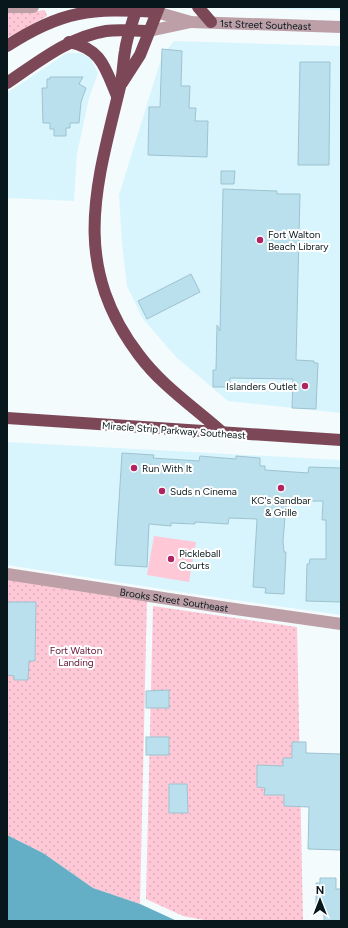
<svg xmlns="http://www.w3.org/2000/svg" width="348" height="928" viewBox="0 0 348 928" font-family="Figtree,sans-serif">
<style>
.built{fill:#d8f5fe}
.grass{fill:#fec8d7}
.park{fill:url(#park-dots)}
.water{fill:#64afc5}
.building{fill:#b9e0ec;stroke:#9ec3d0}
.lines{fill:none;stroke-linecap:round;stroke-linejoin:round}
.minor{stroke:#bd9fa7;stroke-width:12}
.tertiary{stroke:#bd9fa7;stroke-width:12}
.trunk{stroke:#7c4858;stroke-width:12}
.poi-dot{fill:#b02561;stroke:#fff;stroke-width:1.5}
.labels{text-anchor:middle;stroke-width:4;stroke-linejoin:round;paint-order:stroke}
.street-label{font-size:10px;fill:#08171b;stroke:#fff}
.poi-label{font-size:10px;fill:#08171b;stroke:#fff;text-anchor:start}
.park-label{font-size:10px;fill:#621636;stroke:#fff}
</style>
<defs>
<pattern id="park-dots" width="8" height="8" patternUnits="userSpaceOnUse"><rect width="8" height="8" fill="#fec8d7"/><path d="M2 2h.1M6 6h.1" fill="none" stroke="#d8abb8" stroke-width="1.8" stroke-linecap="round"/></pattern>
</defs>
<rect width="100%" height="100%" fill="#f3fbfd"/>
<!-- built -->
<g class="built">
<path d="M220 7H341V10L221 8Z"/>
<path d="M174 41 341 46 340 413 228 401 176 357 143 319 127 286 122 243 119 195 162 56Z"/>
<path d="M67 53H81L91 59 98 73 89 98 77 154 74 201 7 198V93Z"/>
<path d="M7 442 341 460V615L214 597 7 565Z"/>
</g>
<!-- grass -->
<path class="grass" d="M154 536 196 542 189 582 147 575Z"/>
<!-- park -->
<g class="park">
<path d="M45 10 47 16 7 38V13H27Z"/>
<path d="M7 574 147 596 140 904 93 888 43 853 7 835Z"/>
<path d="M153 606 297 627 303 921H209L183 916 146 899Z"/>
</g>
<!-- water -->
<path class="water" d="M7 835 43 853 93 888 140 904 177 921H7Z"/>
<!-- building -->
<g class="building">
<path d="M162 49 182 51 181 86H190L189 108H196L195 121H208L207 157 148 155 149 107H160Z"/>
<path d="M300 62H330L329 165H298Z"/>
<path d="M50 77H83L79 84 86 88 81 102 79 123H70V128H66V136H54V129H50V123H43L42 88H47V79H50Z"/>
<path d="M221 171H235L234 184H221Z"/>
<path d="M223 189 277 191V194H300L296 360 314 361V363H318L316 409 292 408 293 379 230 378V387H213V370H216L217 325 220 331Z"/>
<path d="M191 274 200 292 147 319 138 301Z"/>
<path d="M122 453 154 455 153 458 199 461 200 456 236 459V456L260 458V466H265V470L308 473 309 467 341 468V602L306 601 307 564H309L310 559H326V520H322L323 501H290L289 505H286L283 541 284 552H286L284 594 265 593 266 588 253 587 257 519 229 518 228 524 195 522V524L171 523V526L149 524 147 567 115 565Z"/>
<path d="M7 602H36L35 661H29L28 680H14V676L7 675Z"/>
<path d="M169 690V708H146V691Z"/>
<rect x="146" y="737" width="23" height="18"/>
<path d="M292 742H306V753L341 754V850L308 849 309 807 284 806V795H264L265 788 257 787V765L283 766V758H292Z"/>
<path d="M169 784H187L188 813H169Z"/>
<path d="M320 878H336V889H341V921H324V908H316V883H320Z"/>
</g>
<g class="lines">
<!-- minor -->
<g class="minor">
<path d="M7 7H33"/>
<path id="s1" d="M7 574 221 607 341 624"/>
</g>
<!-- tertiary -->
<g class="tertiary">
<path id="s2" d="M156 12 191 22 341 27"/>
<path d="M149 31 191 22"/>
</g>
<!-- trunk -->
<g class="trunk">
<path d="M137 7C133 21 127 36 125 51 123 62 123 75 120 87 96 186 70 264 139 355 161 385 195 408 223 433"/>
<path d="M198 7 211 22"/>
<path d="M69 42C102 49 105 68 117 96"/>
<path d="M7 46C62 10 92 8 156 12"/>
<path d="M7 83C38 62 69 37 106 31 120 29 135 31 149 31"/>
<path d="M122 83 140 55 159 7"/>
<path d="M7 418 341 440"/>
</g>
</g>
<!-- markers -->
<g class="poi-dot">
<circle cx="260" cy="240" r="4"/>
<circle cx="305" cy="386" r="4"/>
<circle cx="134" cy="468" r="4"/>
<circle cx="281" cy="488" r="4"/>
<circle cx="162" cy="491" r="4"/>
<circle cx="171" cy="559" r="4"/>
</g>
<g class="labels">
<!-- street labels -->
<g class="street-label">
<text dy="4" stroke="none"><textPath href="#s2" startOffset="111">1st Street Southeast</textPath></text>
<text transform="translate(174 430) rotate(4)" y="4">Miracle Strip Parkway Southeast</text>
<text dy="4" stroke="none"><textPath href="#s1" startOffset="169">Brooks Street Southeast</textPath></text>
</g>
<!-- poi labels -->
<g class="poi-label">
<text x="268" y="238">Fort Walton<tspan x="268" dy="12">Beach Library</tspan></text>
<text x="297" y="390" text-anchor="end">Islanders Outlet</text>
<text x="142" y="472">Run With It</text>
<text x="170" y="495">Suds n Cinema</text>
<text x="281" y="504" text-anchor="middle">KC's Sandbar<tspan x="281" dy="12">&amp; Grille</tspan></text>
<text x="179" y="557">Pickleball<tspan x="179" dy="12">Courts</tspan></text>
</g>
<!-- park labels -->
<g class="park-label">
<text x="76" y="654">Fort Walton<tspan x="76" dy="12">Landing</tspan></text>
</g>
</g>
<!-- border -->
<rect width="348" height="928" fill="none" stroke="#08171b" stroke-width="16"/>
<!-- north arrow -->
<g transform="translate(320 900)" stroke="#ffffff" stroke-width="3" paint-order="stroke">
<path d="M0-3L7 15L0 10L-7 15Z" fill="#08171b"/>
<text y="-6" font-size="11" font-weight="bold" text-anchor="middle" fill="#08171b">N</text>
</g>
</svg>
